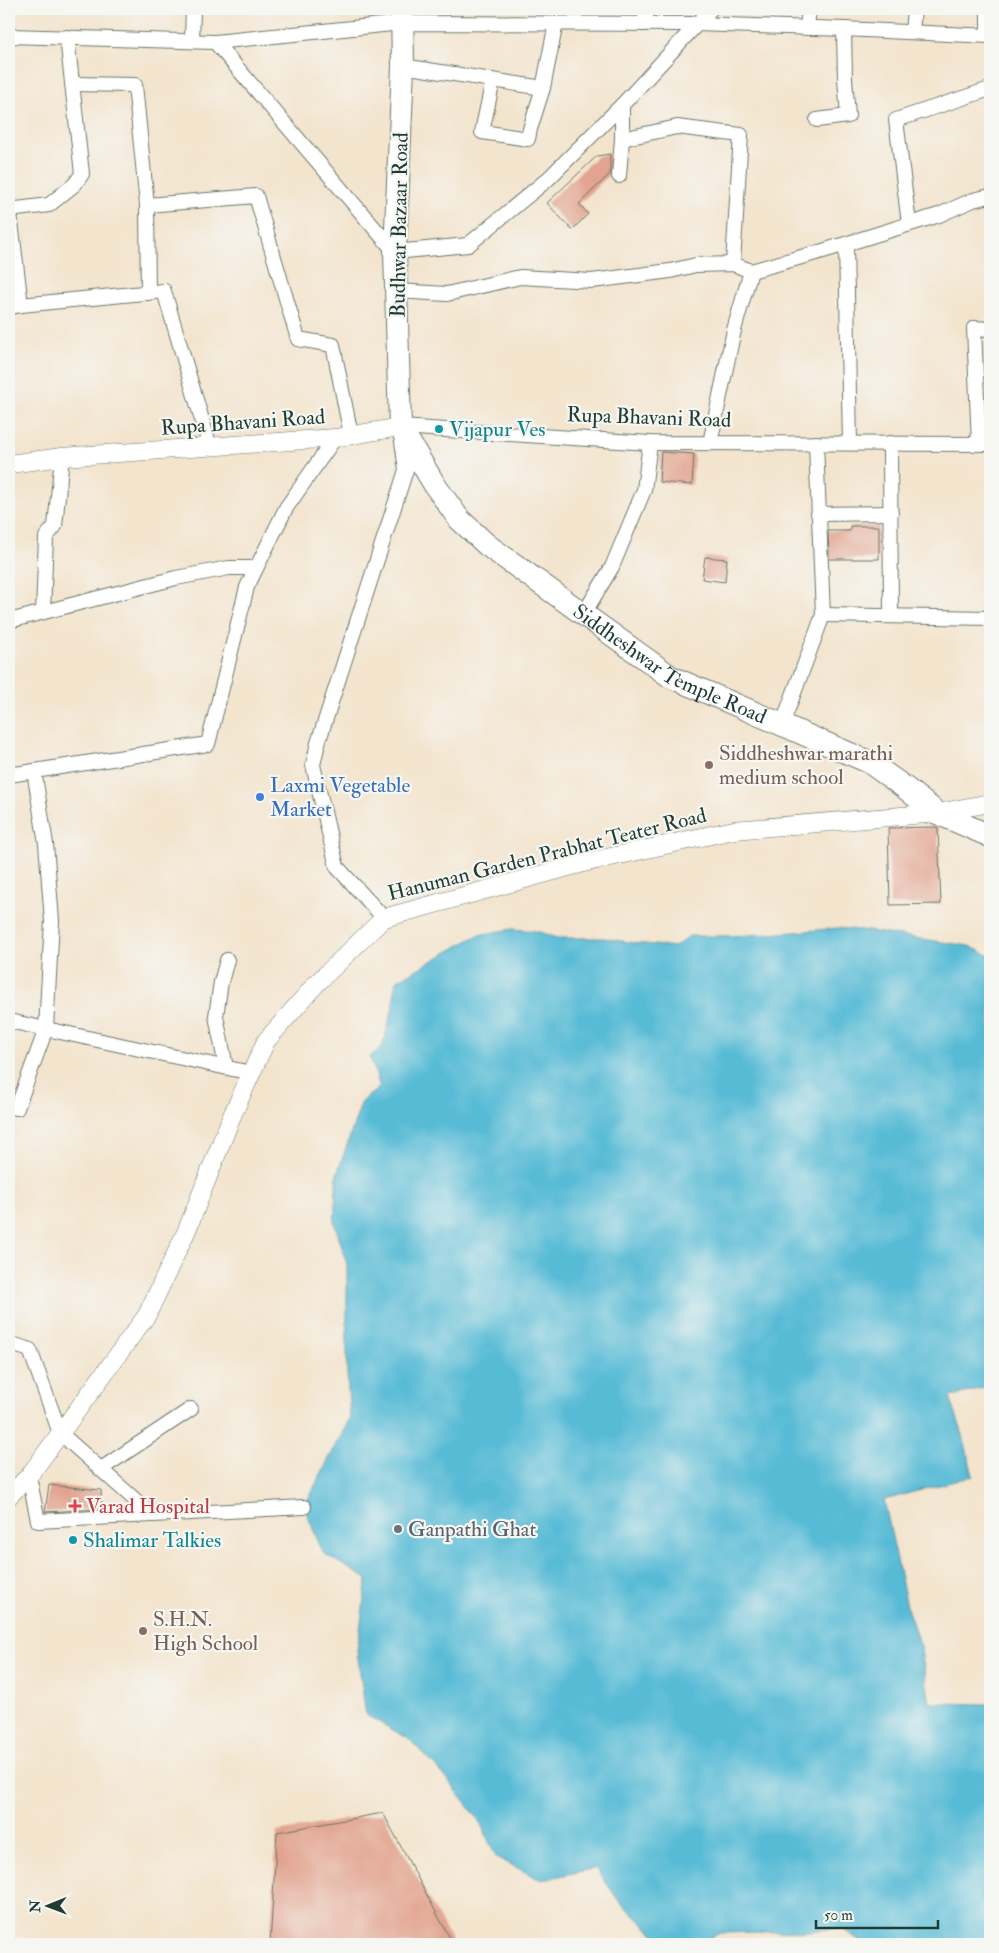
<svg xmlns="http://www.w3.org/2000/svg" width="999" height="1953" viewBox="0 0 999 1953" font-family="'IM FELL Double Pica',serif">
<style>
.water{fill:#58bbd6;stroke:#3c7c85}
.building{fill:#e2a490}
.lines{fill:none;stroke-linecap:round;stroke-linejoin:round}
.minor-casing{stroke:#69776a;stroke-width:16}
.tertiary-casing{stroke:#69776a;stroke-width:19}
.trunk-casing{stroke:#69776a;stroke-width:24}
.minor{stroke:#fff;stroke-width:14}
.tertiary{stroke:#fff;stroke-width:18}
.trunk{stroke:#fff;stroke-width:22}
.culture-dot{fill:#0f9aa8;stroke:#f6f6f2;stroke-width:2}
.education-dot{fill:#8d6e63;stroke:#f6f6f2;stroke-width:2}
.shop-dot{fill:#3f7fe0;stroke:#f6f6f2;stroke-width:2}
.health-dot{fill:#e0444e;stroke:#f6f6f2;stroke-width:2}
.worship-dot{fill:#6b7280;stroke:#f6f6f2;stroke-width:2}
.labels{text-anchor:middle;stroke-width:4.5;stroke-linejoin:round;paint-order:stroke}
.street-label{font-size:21px;fill:#1f3d34;stroke:#f6f6f2}
.culture-label{font-size:21px;fill:#0d838f;stroke:#f6f6f2;text-anchor:start}
.education-label{font-size:21px;fill:#785e54;stroke:#f6f6f2;text-anchor:start}
.shop-label{font-size:21px;fill:#366cbe;stroke:#f6f6f2;text-anchor:start}
.health-label{font-size:21px;fill:#be3a42;stroke:#f6f6f2;text-anchor:start}
.worship-label{font-size:21px;fill:#5b616d;stroke:#f6f6f2;text-anchor:start}
</style>
<rect width="100%" height="100%" fill="#f6f6f2"/>
<filter id="ink" filterUnits="userSpaceOnUse"><feTurbulence type="fractalNoise" baseFrequency=".02" numOctaves="2"/><feDisplacementMap in="SourceGraphic" scale="10" xChannelSelector="R" yChannelSelector="G"/><feConvolveMatrix kernelMatrix="1 2 1 2 8 2 1 2 1" color-interpolation-filters="sRGB"/></filter>
<filter id="wash" filterUnits="userSpaceOnUse"><feTurbulence type="fractalNoise" baseFrequency=".0096" numOctaves="4" result="noise"/><feDisplacementMap in="SourceGraphic" scale="20" xChannelSelector="R" yChannelSelector="G"/><feGaussianBlur stdDeviation="1.12" result="paint"/><feColorMatrix in="noise" values="0 0 0 0 0 0 0 0 0 0 0 0 0 0 0 0 0 1.4 0 .05"/><feComposite in="paint" operator="in"/></filter>
<g filter="url(#wash)">
<rect width="100%" height="100%" fill="#f3e4cd"/>
<!-- water -->
<path class="water" d="M837 928 861 930 969 946 990 956V1386L950 1397 963 1435 973 1476 884 1500 908 1611 920 1645 930 1703 990 1704V1944H865L841 1928 808 1931 720 1933 698 1944H665L619 1901 596 1868 541 1880 496 1857 479 1820 444 1775 409 1739 366 1715 357 1651 367 1579 323 1553 304 1507 350 1418 347 1375V1264L334 1221 337 1174 362 1101 380 1087 370 1057 382 1047 392 1011 396 981 478 935 512 929 537 931 556 938H604L634 943 675 947 689 936C739 937 788 933 837 928Z"/>
<g id="blocks">
<!-- building -->
<g class="building">
<path d="M610 154V174L579 204 588 214 572 230 547 203 597 156Z"/>
<path d="M661 452 694 454 692 485 659 482Z"/>
<path d="M850 526H879V559H829L828 531H850Z"/>
<path d="M705 557 727 559 725 582 702 579Z"/>
<path d="M935 827 938 828 941 904 890 905 888 828Z"/>
<path d="M49 1485 101 1490 102 1509 45 1512Z"/>
<path d="M383 1813 453 1944H270L277 1832Z"/>
</g>
</g>
</g>
<g filter="url(#ink)">
<use href="#blocks" fill-opacity="0" stroke="#69776a" stroke-width="1"/>
<g class="lines">
<defs>
<g id="minor">
<path d="M643 24 648 9"/>
<path d="M807 28 809 9"/>
<path d="M912 32 914 9"/>
<path d="M9 36 215 42 402 23 695 24 844 29 990 36"/>
<path d="M988 36V9"/>
<path d="M192 41 193 9"/>
<path d="M215 42 395 252 468 245 548 179 622 105 711 9"/>
<path d="M403 66 543 88 530 129 528 139 482 132 493 80"/>
<path d="M72 84 135 85 147 205 256 196 298 339 333 345 351 435"/>
<path d="M543 88 556 23"/>
<path d="M817 120 848 116 845 79 844 29"/>
<path d="M622 139 677 127 741 135 733 264"/>
<path d="M619 176 622 139V105"/>
<path d="M9 205 21 305 9 307"/>
<path d="M147 205 148 293"/>
<path d="M9 210 49 205 75 184 82 174 67 37"/>
<path d="M909 224 896 120 990 89"/>
<path d="M846 244 850 443"/>
<path d="M396 291 447 294 520 277 592 281 670 271 696 265 733 264 751 271 823 251 939 215 973 200 990 196"/>
<path d="M21 305 164 291 210 447"/>
<path d="M710 443 734 330 751 271"/>
<path d="M890 443 891 616"/>
<path d="M979 444 974 328 990 329"/>
<path d="M818 514 891 513"/>
<path d="M43 612 46 537 55 526 62 457"/>
<path d="M583 615 612 567 644 490 650 443"/>
<path d="M823 615 990 618"/>
<path d="M9 621 176 578 229 568H256"/>
<path d="M782 725 823 615 816 443"/>
<path d="M9 775 208 744 247 587 286 508 335 438"/>
<path d="M384 918 337 867 313 765 318 743 406 470 400 427 650 443 990 444"/>
<path d="M9 1021 251 1073"/>
<path d="M226 1067 216 1016 221 982 227 960"/>
<path d="M9 1107 17 1108 46 1029 52 921 46 844 34 771"/>
<path d="M9 1343 30 1350 60 1433 152 1515 304 1507"/>
<path d="M101 1469 191 1409"/>
<path d="M29 1476 38 1521 152 1515"/>
</g>
<g id="tertiary">
<path d="M9 464 62 457 335 438 400 427"/>
<path d="M9 1496 29 1476 147 1315 187 1230 231 1118 266 1041 316 984 384 918 583 863 734 830 937 813 990 803"/>
</g>
<g id="trunk">
<path id="s1" d="M402 9 403 66 395 252 400 427 436 487 459 519 487 545 671 677 869 762 904 787 937 813 990 836"/>
</g>
</defs>
<!-- minor casing -->
<use href="#minor" class="minor-casing"/>
<!-- tertiary casing -->
<use href="#tertiary" class="tertiary-casing"/>
<!-- trunk casing -->
<use href="#trunk" class="trunk-casing"/>
<!-- minor -->
<use href="#minor" class="minor"/>
<!-- tertiary -->
<use href="#tertiary" class="tertiary"/>
<!-- trunk -->
<use href="#trunk" class="trunk"/>
</g>
</g>
<!-- markers -->
<g class="culture-dot">
<circle cx="439" cy="429" r="5"/>
<circle cx="73" cy="1540" r="5"/>
</g>
<g class="education-dot">
<circle cx="709" cy="765" r="5"/>
<circle cx="143" cy="1631" r="5"/>
</g>
<circle class="shop-dot" cx="260" cy="797" r="5"/>
<path class="health-dot" d="M72.5 1498.5h5v5h5v5h-5v5h-5v-5h-5v-5h5z"/>
<circle class="worship-dot" cx="398" cy="1529" r="5"/>
<g class="labels">
<!-- street labels -->
<g class="street-label">
<text transform="translate(399 225) rotate(-89)" y="7">Budhwar Bazaar Road</text>
<text transform="translate(649 417) rotate(2)" y="7">Rupa Bhavani Road</text>
<text transform="translate(243 422) rotate(-4)" y="7">Rupa Bhavani Road</text>
<text dy="7" stroke="none"><textPath href="#s1" startOffset="785">Siddheshwar Temple Road</textPath></text>
<text transform="translate(547 854) rotate(-14)" y="7">Hanuman Garden Prabhat Teater Road</text>
</g>
<!-- culture labels -->
<g class="culture-label">
<text x="449" y="436">Vijapur Ves</text>
<text x="83" y="1547">Shalimar Talkies</text>
</g>
<!-- education labels -->
<g class="education-label">
<text x="719" y="760">Siddheshwar marathi<tspan x="719" dy="24">medium school</tspan></text>
<text x="153" y="1626">S.H.N.<tspan x="153" dy="24">High School</tspan></text>
</g>
<!-- shop labels -->
<g class="shop-label">
<text x="270" y="792">Laxmi Vegetable<tspan x="270" dy="24">Market</tspan></text>
</g>
<!-- health labels -->
<g class="health-label">
<text x="86" y="1513">Varad Hospital</text>
</g>
<!-- worship labels -->
<g class="worship-label">
<text x="408" y="1536">Ganpathi Ghat</text>
</g>
</g>
<!-- margin -->
<rect width="999" height="1953" fill="none" stroke="#f6f6f2" stroke-width="30"/>
<!-- north arrow -->
<g transform="translate(48 1906) rotate(269)" stroke="#f6f6f2" stroke-width="4" paint-order="stroke">
<path d="M0-4L9 19L0 12L-9 19Z" fill="#1f3d34"/>
<text y="-8" font-size="14" font-weight="bold" text-anchor="middle" fill="#1f3d34">N</text>
</g>
<!-- scale -->
<path d="M816 1920v8h122v-8" fill="none" stroke="#1f3d34" stroke-width="2.5"/>
<text x="824" y="1920" font-size="15" fill="#1f3d34" stroke="#f6f6f2" stroke-width="4" paint-order="stroke">50 m</text>
</svg>
